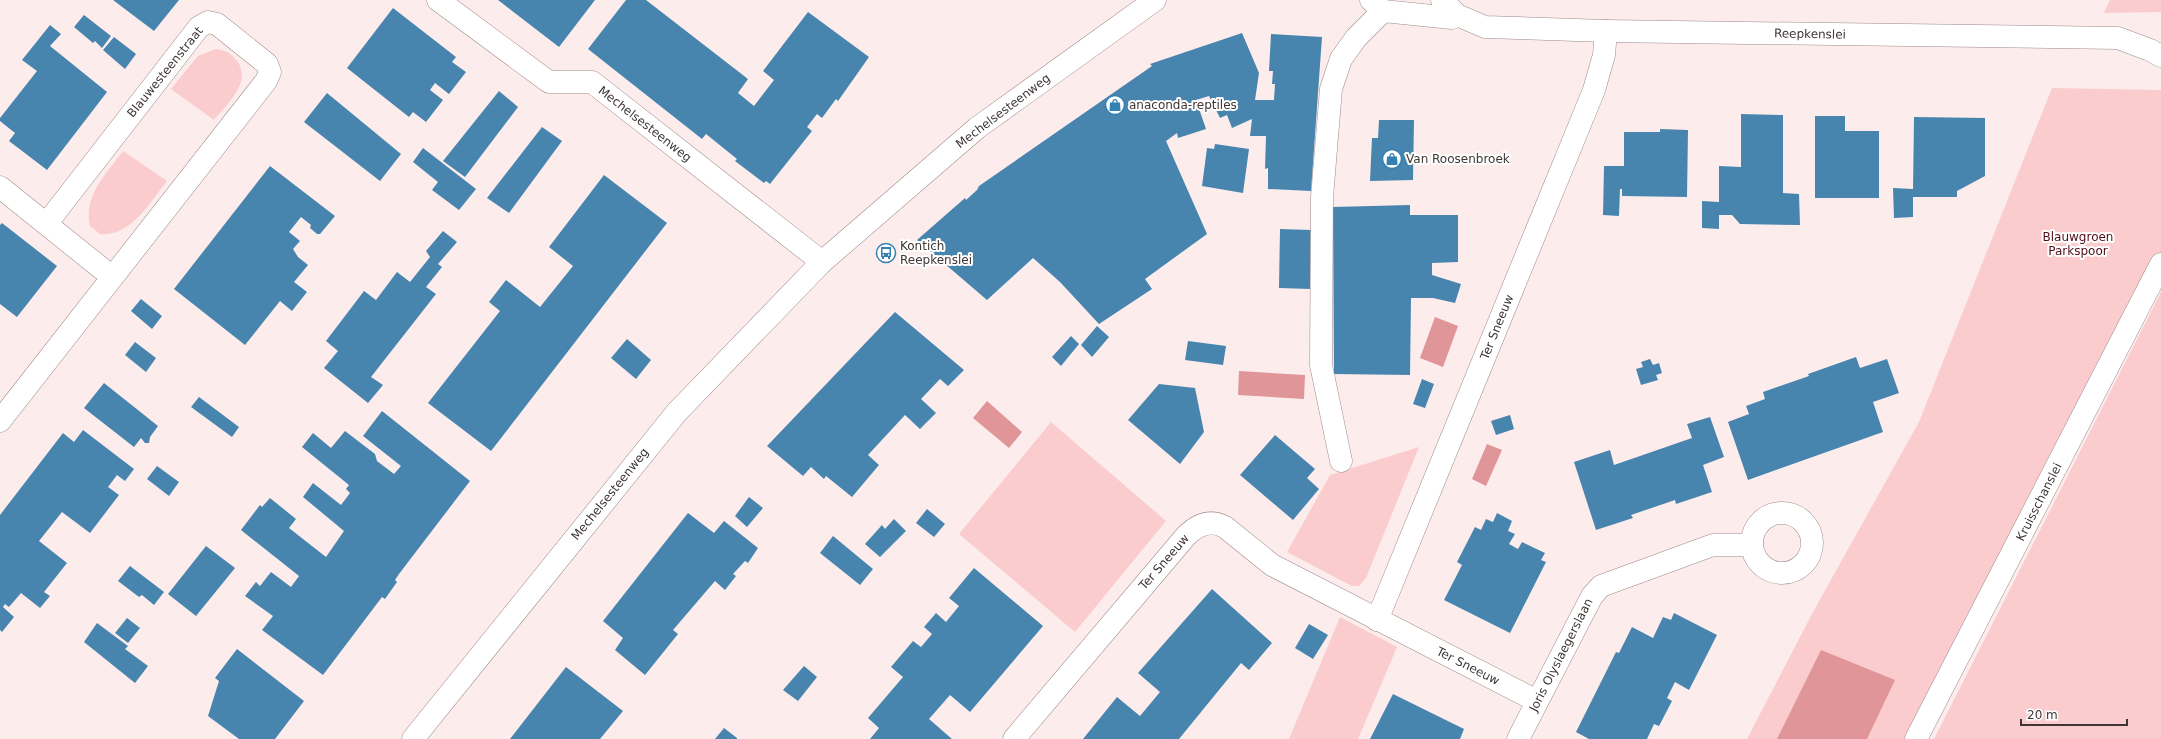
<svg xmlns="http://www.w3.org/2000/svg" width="2161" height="739" viewBox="0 0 2161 739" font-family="'DejaVu Sans',sans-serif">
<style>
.green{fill:#fbcccd}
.water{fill:#e09598}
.building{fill:#4785af}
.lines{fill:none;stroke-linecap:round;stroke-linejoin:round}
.minor-casing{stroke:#9e8b8b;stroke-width:23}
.minor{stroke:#fff;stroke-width:22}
.labels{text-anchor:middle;stroke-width:4;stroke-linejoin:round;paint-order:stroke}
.street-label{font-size:12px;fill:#3e3636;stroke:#fff}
.poi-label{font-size:12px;fill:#3e3636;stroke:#fff;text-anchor:start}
.park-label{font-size:12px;fill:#510e1a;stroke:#fff}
</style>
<rect width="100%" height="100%" fill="#fdecec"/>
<!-- green -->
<g class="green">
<path d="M2110 0H2161V12L2104 13Z"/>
<path d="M216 49C225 50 231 53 237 61 253 82 226 105 214 120L171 89 198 56Z"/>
<path d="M2052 88 2161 90V264L1916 739H1747L1813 612 1919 422Z"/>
<path d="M123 151 167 181C150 202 131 237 100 234L90 226C83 196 106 174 123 151Z"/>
<path d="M2161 292V739H1934Z"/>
<path d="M1051 422 1166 521 1075 632 959 534Z"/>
<path d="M1419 447 1366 578 1359 586H1352L1287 552 1330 475Z"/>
<path d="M1340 617 1397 647 1358 739H1289Z"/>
</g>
<!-- water -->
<g class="water">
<path d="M1435 317 1458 326 1443 367 1420 358Z"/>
<path d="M1239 371 1305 375 1304 399 1238 395Z"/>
<path d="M987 401 1022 432 1009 448 973 418Z"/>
<path d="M1487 444 1502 450 1486 486 1472 479Z"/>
<path d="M1821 650 1895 680 1867 739H1777Z"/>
</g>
<!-- building -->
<g class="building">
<path d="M113 0H179L154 31Z"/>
<path d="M498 0H595L559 47Z"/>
<path d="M626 0H646L748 79 738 93 754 106 774 80 763 71 808 12 869 57 838 101 836 99 822 118 817 114 807 127 812 131 770 184 766 181 764 183 735 161 737 159 706 134 702 139 588 49Z"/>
<path d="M393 8 456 57 452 62 466 72 449 94 435 83 430 90 443 100 426 122 413 112 409 117 347 68Z"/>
<path d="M84 15 111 36 102 48 95 41 93 43 74 27Z"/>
<path d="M50 25 61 34 50 46 107 92 47 170 9 141 15 133 0 121V118L37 71 22 60Z"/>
<path d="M1242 33 1259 73 1255 100H1274L1275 84H1272L1273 71H1269L1271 34 1322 37 1311 191 1268 189V168L1265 169 1266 136H1250L1252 119 1232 128 1227 115 1220 118 1209 96 1196 100 1206 129 1178 138 1177 133 1166 141 1207 234 1145 279 1152 289 1099 324 1060 282 1033 258 987 300 917 240 965 198 966 200 977 190 979 186 1152 66 1150 64Z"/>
<path d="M114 37 136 54 125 69 103 50Z"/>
<path d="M499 91 518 107 465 177 443 161Z"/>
<path d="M327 93 401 154 380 181 304 122Z"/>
<path d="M1741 114 1783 115V193L1799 194 1800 225 1740 224 1732 215H1719V229L1702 228V201L1719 202V166L1741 167Z"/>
<path d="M1815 116H1845V131H1879V198H1815Z"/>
<path d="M1914 117 1985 118V176L1957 191V197H1913V217L1894 218 1893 188 1913 189Z"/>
<path d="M1379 120H1414L1413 180 1370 181 1372 138H1378Z"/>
<path d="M542 127 562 141 509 213 487 198Z"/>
<path d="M1660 129 1688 130 1687 197 1622 196V189H1620L1619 216 1603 215 1604 166H1624V132H1660Z"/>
<path d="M1215 144 1249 149 1243 193 1202 186 1207 148 1214 149Z"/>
<path d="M423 148 476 189 459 210 432 190 438 182 413 162Z"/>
<path d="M270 166 335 216 320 234H317L310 228 311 225 301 217 289 232 300 241 293 249 298 257 308 265 294 282 307 292 292 311 280 301 245 345 174 289Z"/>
<path d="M604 175 667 223 491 451 428 403 500 311 489 302 506 280 540 307 573 266 549 247Z"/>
<path d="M1410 205V215H1458V262L1432 263V275L1461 284 1455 303 1433 298H1411L1410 375 1334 374 1333 207Z"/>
<path d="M2 223 57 266 17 317 0 304V225Z"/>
<path d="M1280 229 1311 230V289L1279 288Z"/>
<path d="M443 231 457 242 438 264 442 267 426 287 436 294 371 377 383 385 368 403 324 368 338 351 326 341 364 291 376 300 397 272 410 282 430 257 426 251Z"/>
<path d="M141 299 162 316 152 329 131 311Z"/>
<path d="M895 312 964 370 948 386 940 379 921 399 936 413 920 429 905 415 868 455 879 465 852 497 826 476 824 479 811 467 803 476 767 446Z"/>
<path d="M1097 326 1109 337 1092 357 1081 345Z"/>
<path d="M1071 336 1079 344 1061 366 1052 357Z"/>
<path d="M627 339 651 360 636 379 611 358Z"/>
<path d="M1188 341 1226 346 1223 365 1185 360Z"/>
<path d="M135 342 156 358 146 372 125 355Z"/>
<path d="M1856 357 1860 368 1887 359 1899 393 1873 402 1883 432 1748 480 1728 422 1749 414 1746 406 1765 399 1763 392 1809 376 1808 374Z"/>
<path d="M1650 359 1653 365 1659 363 1662 373 1656 375 1658 380 1641 385 1636 369 1643 367 1641 362Z"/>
<path d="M1422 379 1434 384 1425 408 1413 404Z"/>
<path d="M104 383 158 426 150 437 149 443H145L141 438 134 447 84 408Z"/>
<path d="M1159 384 1195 388 1204 432 1180 464 1128 420Z"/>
<path d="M199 397 239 427 232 437 191 407Z"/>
<path d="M382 411 470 481 399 574 395 580 397 582 385 599 382 597 323 675 262 630 273 616 245 596 256 582 260 586 271 572 291 587 299 576 241 530 260 505 262 507 270 498 296 519 289 528 326 557 344 531 303 497 313 483 341 505 350 493 346 489 349 485 302 447 313 433 331 448 345 431 375 454 377 461 394 474 401 466 363 436Z"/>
<path d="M1510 415 1514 429 1496 435 1491 421Z"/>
<path d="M1710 417 1724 457 1703 465 1712 492 1676 504 1675 500 1631 515 1633 518 1596 530 1574 462 1610 450 1614 465 1692 438 1687 424Z"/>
<path d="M83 430 134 469 125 481 117 475 108 487 119 495 90 533 62 512 39 541 67 563 44 592 50 596 40 608 21 593 9 607 5 604 3 607 14 617 2 632 0 630V515L63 433 74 442Z"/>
<path d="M1275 435 1315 469 1307 478 1319 489 1293 520 1240 475Z"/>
<path d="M157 466 179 482 169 496 147 479Z"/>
<path d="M749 497 763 508 747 527 735 516Z"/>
<path d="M927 509 945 524 934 537 916 523Z"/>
<path d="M688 513 714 533 724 521 758 548 748 563 745 561 733 574 736 576 725 590 715 581 673 630 678 634 645 675 615 650 623 638 603 621Z"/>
<path d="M1497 513 1512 521 1508 531 1515 534 1509 544 1518 549 1522 542 1545 553 1541 560 1546 562 1510 633 1444 600 1462 565 1457 562 1475 527 1481 530 1486 519 1493 522Z"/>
<path d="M894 519 906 531 880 557 865 544 882 525 885 529Z"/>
<path d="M833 536 873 569 860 585 820 553Z"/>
<path d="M206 546 235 568 196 616 168 594Z"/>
<path d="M130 566 164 592 154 605 142 595 139 597 118 581Z"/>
<path d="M974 568 1043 626 970 712 950 695 929 719 952 739H870L879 728 868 718 903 677 891 667 913 641 921 647 932 634 924 627 936 613 946 622 959 606 949 598Z"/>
<path d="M1212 589 1272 643 1249 670 1241 663 1179 739H1083L1117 697 1140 716 1160 692 1138 673Z"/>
<path d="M1674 613 1717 635 1689 690 1675 682 1667 698 1672 701 1659 726 1654 724 1647 739H1589L1576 732 1616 652 1619 653 1632 627 1653 638 1663 617 1671 620Z"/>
<path d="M127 618 140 628 128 643 115 633Z"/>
<path d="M97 623 128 646 125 649 148 666 135 683 84 642Z"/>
<path d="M1309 624 1328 635 1313 659 1295 648Z"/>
<path d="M237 649 304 701 275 739H239L208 716 219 681 215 678Z"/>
<path d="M804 666 817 677 798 701 783 690Z"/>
<path d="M566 667 623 711 600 739H510Z"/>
<path d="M1393 694 1464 729 1460 739H1370Z"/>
<path d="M724 728 737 738V739H715Z"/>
</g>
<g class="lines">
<defs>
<g id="minor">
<path d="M438 0 549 82H592L822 262"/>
<path d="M1371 0 1383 11 1452 18 1457 15"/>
<path d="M1442 0 1457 15 1485 27 1606 31 2118 38 2150 50 2161 56"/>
<path d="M0 187 111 276"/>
<path d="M0 421 266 81 270 72 267 64 217 24 208 22 199 27 47 223"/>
<path d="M1341 461 1321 365 1322 197 1331 89 1341 59 1356 38 1383 11"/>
<circle cx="1782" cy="543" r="30"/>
<path d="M1377 620 1594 90 1604 55 1606 31"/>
<path d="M413 739 677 412 822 262 977 128 1155 0"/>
<path d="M1014 739 1186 536C1197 525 1210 519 1225 527L1272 565 1537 701"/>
<path d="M1518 739 1592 596 1601 586 1713 545H1752"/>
<path d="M1916 739 2161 264"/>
</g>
</defs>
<!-- minor casing -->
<use href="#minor" class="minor-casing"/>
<!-- minor -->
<use href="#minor" class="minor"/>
</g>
<!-- icons -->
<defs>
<symbol id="shop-ring" viewBox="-11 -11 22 22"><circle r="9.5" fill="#fff" stroke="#3380b3" stroke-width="1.5"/><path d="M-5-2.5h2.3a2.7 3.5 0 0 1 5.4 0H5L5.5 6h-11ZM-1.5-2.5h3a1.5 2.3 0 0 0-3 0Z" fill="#3380b3"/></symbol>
<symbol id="bus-ring" viewBox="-11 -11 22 22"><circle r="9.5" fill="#fff" stroke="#3380b3" stroke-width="1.5"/><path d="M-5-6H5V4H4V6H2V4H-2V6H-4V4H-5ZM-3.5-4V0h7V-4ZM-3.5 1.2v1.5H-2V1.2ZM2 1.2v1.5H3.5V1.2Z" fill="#3380b3"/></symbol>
</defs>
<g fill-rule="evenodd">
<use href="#shop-ring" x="1104" y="94" width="22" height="22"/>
<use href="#shop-ring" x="1381" y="148" width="22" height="22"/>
<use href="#bus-ring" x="875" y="242" width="22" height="22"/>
</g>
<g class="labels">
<!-- street labels -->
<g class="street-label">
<text transform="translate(1810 34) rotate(1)" y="4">Reepkenslei</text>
<text transform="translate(165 72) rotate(-51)" y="4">Blauwesteenstraat</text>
<text transform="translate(1003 111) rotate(-37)" y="4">Mechelsesteenweg</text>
<text transform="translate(645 124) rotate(38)" y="4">Mechelsesteenweg</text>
<text transform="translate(1497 327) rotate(-68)" y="4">Ter Sneeuw</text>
<text transform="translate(610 494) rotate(-51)" y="4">Mechelsesteenweg</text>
<text transform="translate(2039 502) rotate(-63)" y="4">Kruisschanslei</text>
<text transform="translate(1164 562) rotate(-49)" y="4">Ter Sneeuw</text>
<text transform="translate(1561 655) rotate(-63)" y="4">Joris Olyslaegerslaan</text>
<text transform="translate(1468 666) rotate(27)" y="4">Ter Sneeuw</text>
</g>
<!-- poi labels -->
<g class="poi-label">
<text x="1129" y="109">anaconda-reptiles</text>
<text x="1406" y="163">Van Roosenbroek</text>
<text x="900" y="250">Kontich<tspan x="900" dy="14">Reepkenslei</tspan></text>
</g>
<!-- park labels -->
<g class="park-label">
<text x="2078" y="241">Blauwgroen<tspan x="2078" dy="14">Parkspoor</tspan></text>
</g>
</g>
<!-- scale -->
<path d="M2021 719v6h106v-6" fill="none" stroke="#3e3636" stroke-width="2"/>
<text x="2027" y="719" font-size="12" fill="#3e3636" stroke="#ffffff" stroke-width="3" paint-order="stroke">20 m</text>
</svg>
